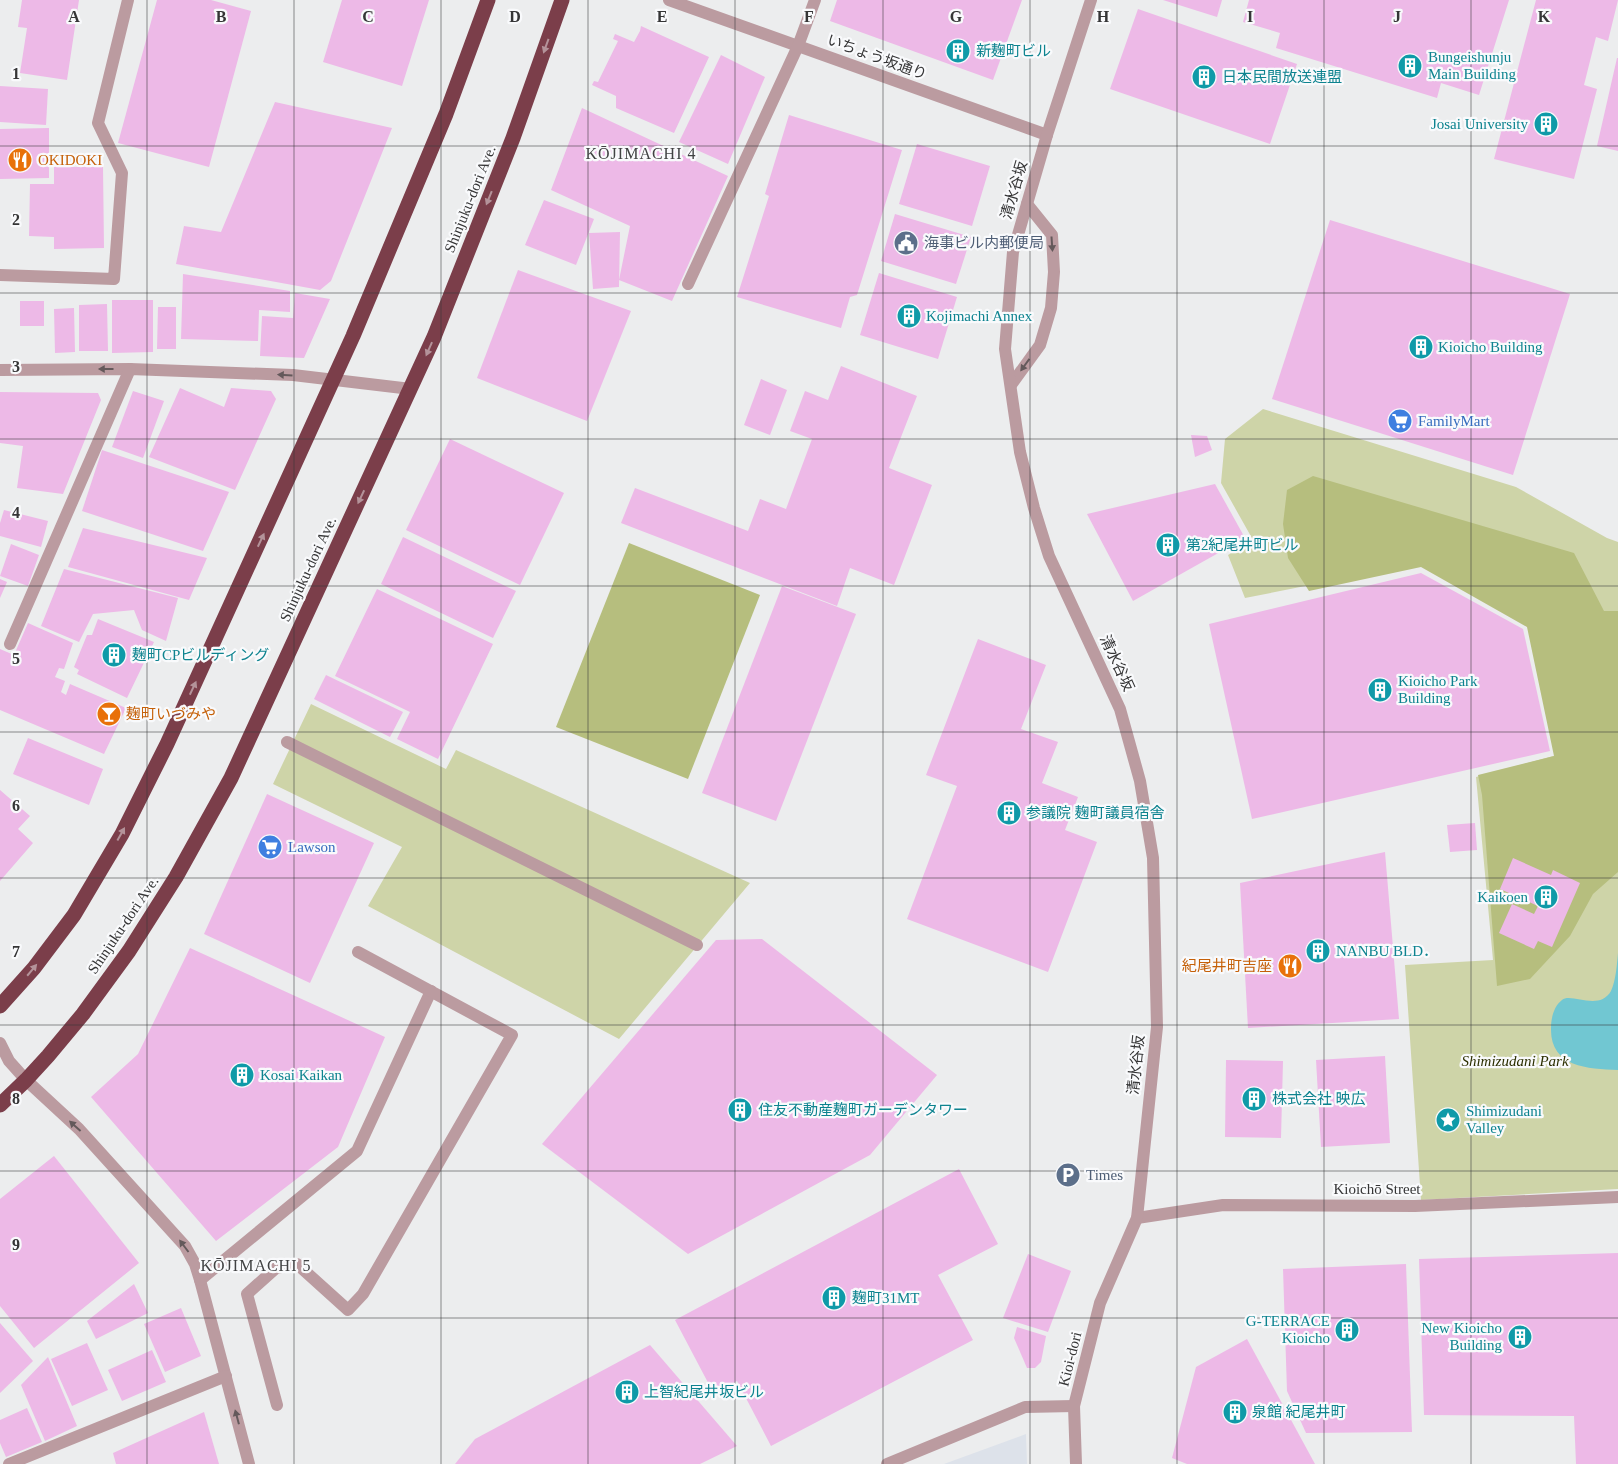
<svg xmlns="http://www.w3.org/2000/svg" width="1618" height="1464" viewBox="0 0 1618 1464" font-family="'Times New Roman','Noto Sans JP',serif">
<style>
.built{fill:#dde2ea}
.green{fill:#ced4a8}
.forest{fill:#b6be7e}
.water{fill:#71c7d2}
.building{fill:#edb9e7}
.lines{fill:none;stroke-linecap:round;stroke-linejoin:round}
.minor{stroke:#bb9ba0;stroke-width:12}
.highway{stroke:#7b3e4a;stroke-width:15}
.oneway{fill:#b4939a}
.oneway2{fill:#64595b}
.grid{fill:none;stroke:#353536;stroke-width:1;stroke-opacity:0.55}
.labels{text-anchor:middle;stroke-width:4.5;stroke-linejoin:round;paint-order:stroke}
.culture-label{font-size:15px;fill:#0d838f;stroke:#f9fafc;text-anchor:start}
.street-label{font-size:15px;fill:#353536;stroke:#f9fafc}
.food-label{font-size:15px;fill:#c56008;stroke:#f9fafc;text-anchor:start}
.service-label{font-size:15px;fill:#4e5e75;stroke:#f9fafc;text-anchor:start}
.shop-label{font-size:15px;fill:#366cbe;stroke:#f9fafc;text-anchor:start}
.park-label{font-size:15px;font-style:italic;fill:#2c2f00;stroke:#f9fafc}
.neighbourhood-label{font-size:16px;letter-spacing:1px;fill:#414243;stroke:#f9fafc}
.grid-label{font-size:16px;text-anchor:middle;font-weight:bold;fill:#353536;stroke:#f9fafc;stroke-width:4.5;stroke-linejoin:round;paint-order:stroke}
</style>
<rect width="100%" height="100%" fill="#ecedee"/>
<!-- built -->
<path class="built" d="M1026 1434 1027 1464H944Z"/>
<!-- green -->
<g class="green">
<path d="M1263 409 1516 487 1607 538 1618 542V1189L1421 1200 1405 965 1493 960 1476 777 1557 755 1530 625 1421 563 1245 598 1228 555 1253 540 1221 483 1225 439Z"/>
<path d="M311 704 446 769 456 750 750 883 619 1039 368 906 402 847 273 784Z"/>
</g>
<!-- forest -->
<g class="forest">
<path d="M1313 476 1574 553 1604 611H1618V872L1593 894 1570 936 1530 979 1497 986 1482 795 1478 775 1554 756 1527 627 1421 567 1309 591 1288 558 1283 524 1287 490Z"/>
<path d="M629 543 760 595 688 779 556 727Z"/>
</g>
<!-- water -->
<path class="water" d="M1618 953V1070C1587 1069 1550 1067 1551 1028 1551 1018 1554 1006 1562 1000 1571 992 1599 1012 1611 991 1616 980 1617 964 1618 953Z"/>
<!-- building -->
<g class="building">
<path d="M22 0H79L67 80 20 73 27 28 18 27Z"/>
<path d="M157 0H211L251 11 209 167 118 143Z"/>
<path d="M342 0H429L402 86 323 62Z"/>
<path d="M837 0H1022L993 80 830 21Z"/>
<path d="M1163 0H1222L1217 17Z"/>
<path d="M1249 0H1509L1479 95 1441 83 1437 98 1276 48 1280 33 1243 22Z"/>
<path d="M1536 0H1618L1608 41 1596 37 1584 85 1597 89 1574 179 1494 159Z"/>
<path d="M1138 9 1297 64 1270 144 1110 89Z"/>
<path d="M641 26 709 57 674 133 616 108V96L592 85 594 81 598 82 618 41 613 39 615 34 634 42 640 31Z"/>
<path d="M721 55 765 77 728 164 679 142Z"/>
<path d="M1617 58H1618V151L1597 146Z"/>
<path d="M0 86 48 89 46 125 0 122Z"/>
<path d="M275 102 392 128 331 281 320 290 176 264 184 226 221 232Z"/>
<path d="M582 108 728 176 672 301 619 280 630 226 551 190Z"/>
<path d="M789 115 902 150 857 295 850 297 841 328 737 297 769 196 765 194Z"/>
<path d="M49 128V178L0 179V129Z"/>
<path d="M917 144 990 166 972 226 899 204Z"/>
<path d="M54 167H103L104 248 54 249V237L29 236 30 184H54Z"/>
<path d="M544 200 594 219 576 265 525 245Z"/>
<path d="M895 214 971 237 956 284 881 261Z"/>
<path d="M1330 220 1570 294 1513 475 1272 399Z"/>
<path d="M620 232 619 287 593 289 589 233Z"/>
<path d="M518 270 631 311 587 421 477 378Z"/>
<path d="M879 273 957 297 938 359 860 335Z"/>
<path d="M183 274 290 291V312L259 310 258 341 181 339Z"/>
<path d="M295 293 330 299 304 358 260 356 262 316 293 318Z"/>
<path d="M112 300H153V352L112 353Z"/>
<rect x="20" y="301" width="24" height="25"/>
<path d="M107 304 108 351H79V305Z"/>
<path d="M158 307H176V349H157Z"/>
<path d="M74 308 75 352 55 353 54 309Z"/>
<path d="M841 366 917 396 889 468 932 485 894 585 850 568 837 606 621 523 635 488 748 531 760 499 786 509 812 439 790 431 805 391 828 400Z"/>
<path d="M761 379 787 390 770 435 744 425Z"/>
<path d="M180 388 224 407 231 388 271 391 276 399 235 490 149 457Z"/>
<path d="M133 391 164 401 143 458 112 447Z"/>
<path d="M0 392 98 393 101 400 63 494 17 488 23 446 0 443Z"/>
<path d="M1191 435 1207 436 1212 450 1195 457Z"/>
<path d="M450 439 564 493 520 585 406 530Z"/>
<path d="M102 450 229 492 203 551 82 511Z"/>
<path d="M1215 484 1245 538 1133 601 1087 514Z"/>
<path d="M4 510 48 521 41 547 0 536V523Z"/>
<path d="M83 528 207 558 189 600 68 567Z"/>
<path d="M403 537 516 591 493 638 381 584Z"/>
<path d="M11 544 39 555 28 586 0 576Z"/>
<path d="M64 569 178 598 166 641 142 630 134 610 93 614 79 642 41 626Z"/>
<path d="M1421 573 1523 629 1550 751 1252 819 1209 624Z"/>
<path d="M0 579 7 582 0 598Z"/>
<path d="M782 586 856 614 776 821 702 793Z"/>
<path d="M377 589 493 644 438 759 397 739 410 712 335 676Z"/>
<path d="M98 619 154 642 127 698 77 674 79 670 74 667 87 635H92Z"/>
<path d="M28 623 73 643 64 669 59 668 55 677 65 681 61 692 66 695 70 684 126 708 104 754 0 710V649L14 655Z"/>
<path d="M978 639 1046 665 1021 729 1058 742 1042 783 1078 797 1065 830 1097 842 1048 972 907 919 957 786 926 775Z"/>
<path d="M326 675 403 712 390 737 314 699Z"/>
<path d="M28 738 103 769 89 805 13 774Z"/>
<path d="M0 790 30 816 18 829 33 843 0 881Z"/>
<path d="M267 794 374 843 310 983 204 934Z"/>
<path d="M1475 823 1477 850 1450 852 1447 825Z"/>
<path d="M1385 852 1399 1019 1248 1028 1240 883Z"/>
<path d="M1513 858 1551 875 1553 870 1580 883 1552 947 1538 941 1534 949 1499 933 1512 904 1534 914 1538 906 1500 889Z"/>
<path d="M762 939 937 1075 870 1155 688 1254 542 1144 716 940Z"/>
<path d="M190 948 385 1037 338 1147 216 1241 91 1097 138 1054Z"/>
<path d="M1385 1056 1390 1143 1321 1147 1316 1060Z"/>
<path d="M1226 1060 1283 1061 1281 1138 1225 1137Z"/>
<path d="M54 1156 139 1263 34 1348 0 1306V1199Z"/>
<path d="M959 1169 998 1244 938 1275 973 1340 771 1446 737 1381 714 1394 675 1320Z"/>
<path d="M1618 1253V1464H1576L1574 1416 1424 1415 1419 1259Z"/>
<path d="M1028 1254 1071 1271 1048 1332 1003 1318Z"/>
<path d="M1406 1264 1412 1432 1306 1433 1287 1391 1283 1269Z"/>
<path d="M134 1284 148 1313 96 1339 87 1321Z"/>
<path d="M181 1308 201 1356 165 1372 144 1324Z"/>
<path d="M0 1323 33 1361 0 1393Z"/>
<path d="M1017 1327 1046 1336 1041 1362 1035 1368H1027L1014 1338Z"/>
<path d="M1247 1339 1315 1464H1187L1172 1458 1196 1367Z"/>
<path d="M87 1343 108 1390 72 1406 51 1359Z"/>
<path d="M650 1345 737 1446 700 1464H455L475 1439Z"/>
<path d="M152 1350 166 1382 122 1401 108 1370Z"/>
<path d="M48 1357 77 1426 45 1441 21 1385Z"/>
<path d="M27 1408 42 1442 6 1457 0 1443V1420Z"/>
<path d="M204 1412 219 1464H116L113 1453Z"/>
</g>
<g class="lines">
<!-- minor -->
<g class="minor">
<path d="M669 0 1047 135"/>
<path d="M0 275 114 279 122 173 98 123 128 0"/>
<path d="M688 284 798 46 815 0"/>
<path d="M0 370 130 369 293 375 411 389"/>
<path d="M1011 385 1040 345 1051 308 1054 272 1052 235 1027 204"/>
<path d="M10 644 130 369"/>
<path d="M287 742 697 945"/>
<path d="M0 1043 9 1061 26 1080 79 1129 185 1246 195 1264 200 1280 249 1464"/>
<path d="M1137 1218 1223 1205 1415 1206 1618 1197"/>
<path d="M200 1280 357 1151 431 991"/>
<path d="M277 1405 247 1294 276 1268 297 1264 348 1310 363 1294 512 1035 358 952"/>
<path d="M9 1464 226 1376"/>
<path d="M887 1464 1025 1407 1074 1406"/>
<path d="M1076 1464 1074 1406 1100 1303 1137 1218 1157 1027 1153 858 1140 781 1120 709 1049 556 1034 508 1020 452 1005 349 1013 252 1047 135 1091 0"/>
</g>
<!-- highway -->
<g class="highway">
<path d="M0 1006 34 968 74 915 122 834 167 744 353 336 446 114 488 0"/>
<path d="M0 1105 26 1080 48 1056 83 1014 129 951 176 877 231 778 434 337 513 138 562 0"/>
</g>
</g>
<!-- one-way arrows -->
<defs><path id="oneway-solid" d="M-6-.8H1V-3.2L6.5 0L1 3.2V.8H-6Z" transform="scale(1.25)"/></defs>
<g class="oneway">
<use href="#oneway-solid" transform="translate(546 46) rotate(110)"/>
<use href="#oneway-solid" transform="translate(489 198) rotate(112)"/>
<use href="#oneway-solid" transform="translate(429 349) rotate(114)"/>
<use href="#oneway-solid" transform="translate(361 497) rotate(115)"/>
<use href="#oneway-solid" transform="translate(261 540) rotate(-65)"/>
<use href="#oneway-solid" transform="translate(193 688) rotate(-65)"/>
<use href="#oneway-solid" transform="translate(121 834) rotate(-61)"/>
<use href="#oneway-solid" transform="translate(32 970) rotate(-50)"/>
</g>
<g class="oneway2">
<use href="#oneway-solid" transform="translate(1052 244) rotate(86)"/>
<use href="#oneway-solid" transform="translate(1025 365) rotate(126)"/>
<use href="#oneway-solid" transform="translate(106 369) rotate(180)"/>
<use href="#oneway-solid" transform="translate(285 375) rotate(-177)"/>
<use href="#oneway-solid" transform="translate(75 1126) rotate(-138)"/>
<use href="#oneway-solid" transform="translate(184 1246) rotate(-127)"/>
<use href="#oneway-solid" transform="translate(237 1417) rotate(-105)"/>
</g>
<!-- grid -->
<path class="grid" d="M147 0V1464M294 0V1464M441 0V1464M588 0V1464M735 0V1464M883 0V1464M1030 0V1464M1177 0V1464M1324 0V1464M1471 0V1464M0 146H1618M0 293H1618M0 439H1618M0 586H1618M0 732H1618M0 878H1618M0 1025H1618M0 1171H1618M0 1318H1618"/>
<!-- icons -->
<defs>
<symbol id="building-disc" viewBox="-11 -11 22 22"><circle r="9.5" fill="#0f9aa8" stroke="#f9fafc"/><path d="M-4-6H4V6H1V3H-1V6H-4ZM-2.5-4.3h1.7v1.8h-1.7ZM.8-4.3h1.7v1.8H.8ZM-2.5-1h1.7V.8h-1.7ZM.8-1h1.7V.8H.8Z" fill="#fff"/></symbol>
<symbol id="restaurant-disc" viewBox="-11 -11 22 22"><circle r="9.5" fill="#e8710a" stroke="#f9fafc"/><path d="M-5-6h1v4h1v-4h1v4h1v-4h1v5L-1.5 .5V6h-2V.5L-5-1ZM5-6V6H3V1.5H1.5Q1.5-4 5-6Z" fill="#fff"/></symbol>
<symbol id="civic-disc" viewBox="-11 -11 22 22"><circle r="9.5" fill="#5c6f8a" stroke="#f9fafc"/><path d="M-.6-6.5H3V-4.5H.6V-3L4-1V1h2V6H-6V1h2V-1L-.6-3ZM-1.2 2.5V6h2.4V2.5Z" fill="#fff"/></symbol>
<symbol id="supermarket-disc" viewBox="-11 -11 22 22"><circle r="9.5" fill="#3f7fe0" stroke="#f9fafc"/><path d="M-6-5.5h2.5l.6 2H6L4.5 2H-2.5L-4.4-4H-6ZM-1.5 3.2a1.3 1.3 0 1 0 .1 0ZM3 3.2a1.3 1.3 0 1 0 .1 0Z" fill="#fff"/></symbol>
<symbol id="bar-disc" viewBox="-11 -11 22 22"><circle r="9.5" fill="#e8710a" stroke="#f9fafc"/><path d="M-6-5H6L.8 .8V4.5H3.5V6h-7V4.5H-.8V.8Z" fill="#fff"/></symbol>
<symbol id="sight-disc" viewBox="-11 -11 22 22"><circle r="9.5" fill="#0f9aa8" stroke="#f9fafc"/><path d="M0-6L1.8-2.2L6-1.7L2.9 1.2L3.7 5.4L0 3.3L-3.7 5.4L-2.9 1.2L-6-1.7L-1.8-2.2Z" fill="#fff"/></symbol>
<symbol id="parking-disc" viewBox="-11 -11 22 22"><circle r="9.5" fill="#5c6f8a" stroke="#f9fafc"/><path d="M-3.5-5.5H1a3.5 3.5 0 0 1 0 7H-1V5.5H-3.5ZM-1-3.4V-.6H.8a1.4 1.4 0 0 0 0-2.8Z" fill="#fff"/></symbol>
</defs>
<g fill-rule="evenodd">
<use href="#building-disc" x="944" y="37" width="28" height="28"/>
<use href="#building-disc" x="1396" y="52" width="28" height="28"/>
<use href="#building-disc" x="1190" y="63" width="28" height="28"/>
<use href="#building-disc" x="1532" y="110" width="28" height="28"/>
<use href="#restaurant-disc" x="6" y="146" width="28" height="28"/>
<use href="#civic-disc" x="892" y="229" width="28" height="28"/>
<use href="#building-disc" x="895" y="302" width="28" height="28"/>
<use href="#building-disc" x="1407" y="333" width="28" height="28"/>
<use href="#supermarket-disc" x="1386" y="407" width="28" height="28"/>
<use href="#building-disc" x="1154" y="531" width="28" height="28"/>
<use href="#building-disc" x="100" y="641" width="28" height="28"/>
<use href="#building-disc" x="1366" y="676" width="28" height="28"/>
<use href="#bar-disc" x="95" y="700" width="28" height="28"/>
<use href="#building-disc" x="995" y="799" width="28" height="28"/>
<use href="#supermarket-disc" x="256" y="833" width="28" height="28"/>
<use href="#building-disc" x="1532" y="883" width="28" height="28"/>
<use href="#building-disc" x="1304" y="937" width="28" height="28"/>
<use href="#restaurant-disc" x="1276" y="952" width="28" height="28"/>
<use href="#building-disc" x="228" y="1061" width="28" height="28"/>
<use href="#building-disc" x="1240" y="1085" width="28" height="28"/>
<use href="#building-disc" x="726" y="1096" width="28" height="28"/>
<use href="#sight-disc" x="1434" y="1106" width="28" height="28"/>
<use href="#parking-disc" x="1054" y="1161" width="28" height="28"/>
<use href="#building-disc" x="820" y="1284" width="28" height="28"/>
<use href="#building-disc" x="1333" y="1316" width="28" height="28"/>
<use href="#building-disc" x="1506" y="1323" width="28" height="28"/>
<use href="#building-disc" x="613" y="1378" width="28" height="28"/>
<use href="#building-disc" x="1221" y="1398" width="28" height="28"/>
</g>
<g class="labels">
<!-- culture labels -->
<g class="culture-label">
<text x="976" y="56">新麹町ビル</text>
<text x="1428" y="62">Bungeishunju<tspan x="1428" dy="17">Main Building</tspan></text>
<text x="1222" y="82">日本民間放送連盟</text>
<text x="1528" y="129" text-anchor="end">Josai University</text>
<text x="926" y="321">Kojimachi Annex</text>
<text x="1438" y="352">Kioicho Building</text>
<text x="1186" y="550">第2紀尾井町ビル</text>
<text x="132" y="660">麹町CPビルディング</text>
<text x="1398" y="686">Kioicho Park<tspan x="1398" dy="17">Building</tspan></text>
<text x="1026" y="818">参議院 麹町議員宿舎</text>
<text x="1528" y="902" text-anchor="end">Kaikoen</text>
<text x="1336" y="956">NANBU BLD．</text>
<text x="260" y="1080">Kosai Kaikan</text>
<text x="1272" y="1104">株式会社 映広</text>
<text x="758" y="1115">住友不動産麹町ガーデンタワー</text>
<text x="1466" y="1116">Shimizudani<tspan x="1466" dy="17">Valley</tspan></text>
<text x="852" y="1303">麹町31MT</text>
<text x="1330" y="1326" text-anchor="end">G-TERRACE<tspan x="1330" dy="17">Kioicho</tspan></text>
<text x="1502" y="1333" text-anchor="end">New Kioicho<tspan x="1502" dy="17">Building</tspan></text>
<text x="644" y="1397">上智紀尾井坂ビル</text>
<text x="1252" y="1417">泉館 紀尾井町</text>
</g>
<!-- street labels -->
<g class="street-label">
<text transform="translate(877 57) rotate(20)" y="5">いちょう坂通り</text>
<text transform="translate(1014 190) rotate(-74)" y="5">清水谷坂</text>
<text transform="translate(470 199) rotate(-68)" y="5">Shinjuku-dori Ave.</text>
<text transform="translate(308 569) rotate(-65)" y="5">Shinjuku-dori Ave.</text>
<text transform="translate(1117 663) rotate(65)" y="5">清水谷坂</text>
<text transform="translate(123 925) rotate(-56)" y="5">Shinjuku-dori Ave.</text>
<text transform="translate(1136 1065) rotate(-84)" y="5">清水谷坂</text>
<text x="1377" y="1194">Kioichō Street</text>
<text transform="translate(1070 1359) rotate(-76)" y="5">Kioi-dori</text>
</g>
<!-- food labels -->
<g class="food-label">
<text x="38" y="165">OKIDOKI</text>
<text x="126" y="719">麹町いづみや</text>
<text x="1272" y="971" text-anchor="end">紀尾井町吉座</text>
</g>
<!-- service labels -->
<g class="service-label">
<text x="924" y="248">海事ビル内郵便局</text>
<text x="1086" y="1180">Times</text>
</g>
<!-- shop labels -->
<g class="shop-label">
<text x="1418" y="426">FamilyMart</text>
<text x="288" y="852">Lawson</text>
</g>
<!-- park labels -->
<g class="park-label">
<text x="1515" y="1066">Shimizudani Park</text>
</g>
<!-- neighbourhood labels -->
<g class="neighbourhood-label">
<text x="641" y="159">KŌJIMACHI 4</text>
<text x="256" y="1271">KŌJIMACHI 5</text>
</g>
</g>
<g class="grid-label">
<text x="74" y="22">A</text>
<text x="221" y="22">B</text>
<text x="368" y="22">C</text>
<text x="515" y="22">D</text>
<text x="662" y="22">E</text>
<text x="809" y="22">F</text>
<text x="956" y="22">G</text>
<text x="1103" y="22">H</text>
<text x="1250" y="22">I</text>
<text x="1397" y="22">J</text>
<text x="1544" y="22">K</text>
<text x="16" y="79">1</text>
<text x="16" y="225">2</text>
<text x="16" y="372">3</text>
<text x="16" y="518">4</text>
<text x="16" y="664">5</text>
<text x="16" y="811">6</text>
<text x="16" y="957">7</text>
<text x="16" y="1104">8</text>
<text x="16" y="1250">9</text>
</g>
</svg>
